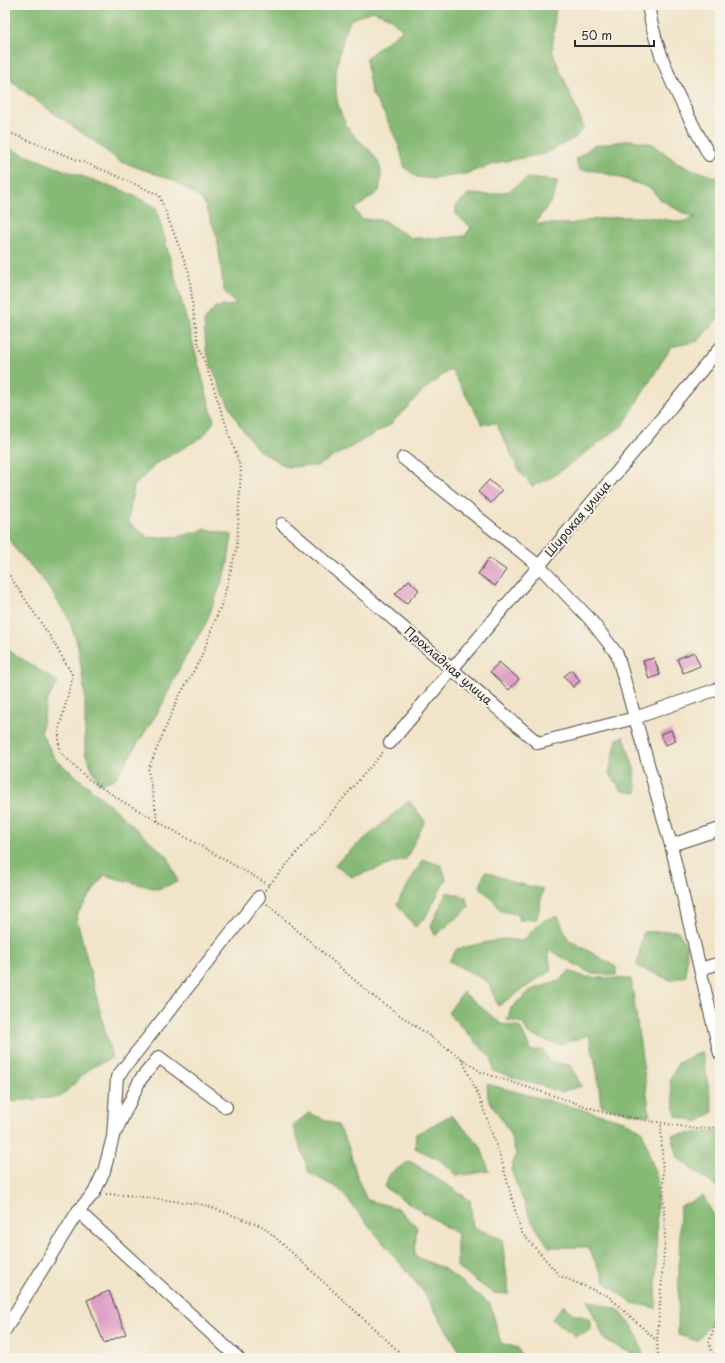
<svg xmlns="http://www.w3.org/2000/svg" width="725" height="1363" viewBox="0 0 725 1363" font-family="'Playpen Sans',sans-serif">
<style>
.forest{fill:#85b974;stroke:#587250}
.building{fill:#de9dc5}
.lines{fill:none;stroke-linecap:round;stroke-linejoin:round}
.minor-casing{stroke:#494743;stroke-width:14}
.path{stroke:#494743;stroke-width:2;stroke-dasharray:1 3;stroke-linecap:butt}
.minor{stroke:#fff;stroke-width:12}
.labels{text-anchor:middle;stroke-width:4;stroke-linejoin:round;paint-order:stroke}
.street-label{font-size:12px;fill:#2b2b2b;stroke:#f7f3e8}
</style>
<rect width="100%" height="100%" fill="#f7f3e8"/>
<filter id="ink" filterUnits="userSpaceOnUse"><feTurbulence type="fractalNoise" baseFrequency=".025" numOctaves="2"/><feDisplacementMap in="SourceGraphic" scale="8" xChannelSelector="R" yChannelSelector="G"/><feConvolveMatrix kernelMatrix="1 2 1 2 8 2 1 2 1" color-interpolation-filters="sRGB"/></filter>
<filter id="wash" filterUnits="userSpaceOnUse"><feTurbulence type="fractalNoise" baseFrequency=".012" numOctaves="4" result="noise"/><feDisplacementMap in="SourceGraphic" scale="16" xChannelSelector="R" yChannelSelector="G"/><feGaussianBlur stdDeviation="0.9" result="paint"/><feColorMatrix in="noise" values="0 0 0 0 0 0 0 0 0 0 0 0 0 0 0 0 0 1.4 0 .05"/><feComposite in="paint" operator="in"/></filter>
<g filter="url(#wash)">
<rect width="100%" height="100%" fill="#f1e4c9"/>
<!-- forest -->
<g class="forest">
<path d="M5 5H556L552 51 584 127 575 138 544 154 500 162 465 174 434 179 417 177 405 168 399 146 385 115 371 92 366 58 402 30 389 17 372 11 350 20C337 54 326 96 349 129 359 143 380 154 381 173 381 179 380 185 379 191L355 209 361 219 383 220 411 238H444L465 236 471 227 456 215V205L469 194 489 195 509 191 528 178 557 181C555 204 545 206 535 224H570L598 219 619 217H647L681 222 696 217 681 212 660 199 650 188 615 176 596 171 579 170 576 159 593 146 631 140 653 144 679 164 711 176 720 178V316L698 341 671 347 623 425 552 477 532 486 520 472 496 423 482 424 451 369 425 389 390 425 317 466 287 467 258 450 239 424 221 390 206 350 204 321 215 307 236 305 224 291 217 236 203 200 173 180 119 161 95 142 41 104 5 76Z"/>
<path d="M5 147 61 169 122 190 156 207 214 421 204 436 157 463 134 486 128 522 149 538 182 536 207 529 232 535 227 568 206 623 182 663 161 707 115 779 99 784 85 753V695L78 646 68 617 42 578 16 550 5 533Z"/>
<path d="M5 648 58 682 46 703 41 732 55 759 89 787 168 857 178 882 157 889 104 875 76 916 112 1058 92 1067 60 1097 5 1102Z"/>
<path d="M624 737 634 769 637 793 622 791 609 773 617 739Z"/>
<path d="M409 801 425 821 406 859 352 877 334 865Z"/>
<path d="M423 859 442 866 446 879 425 918 415 927 397 904Z"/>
<path d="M485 871 515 883 543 889 537 919 519 920 517 914 501 911 494 901 480 887Z"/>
<path d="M447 892 466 897 469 907 435 936 431 925Z"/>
<path d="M558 916 568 939 616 967V975L592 974 548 949 551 970 498 1006 488 982 449 961 457 949 502 939 522 941 542 921Z"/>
<path d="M678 931 687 947 686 976 670 980 637 966 643 932Z"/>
<path d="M569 971 585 977 631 979 650 1116 621 1111 601 1105 597 1071 589 1035 559 1045 528 1034 523 1023 507 1020 511 1008 531 990 559 981Z"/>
<path d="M463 992 501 1024 520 1027 531 1051 543 1050 549 1062 571 1065 581 1086 561 1092 493 1071 492 1059 448 1013Z"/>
<path d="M702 1051 713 1112 698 1122 676 1116 670 1081 678 1063Z"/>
<path d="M487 1084 624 1121 642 1131 657 1179 656 1308 632 1303 606 1283 588 1247H549L531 1220 511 1170 516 1154 509 1131 488 1098Z"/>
<path d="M309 1113 338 1125 348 1145 358 1180 367 1200 397 1208 417 1227 414 1256 443 1268 490 1304 501 1343 518 1348 522 1358H464L422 1290 339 1189 309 1173 293 1125Z"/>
<path d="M451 1115 480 1145 489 1171 458 1176 440 1160 415 1148 416 1134Z"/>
<path d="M720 1131V1190L678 1158 672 1135Z"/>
<path d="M410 1161 470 1200 473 1227 502 1239 509 1294 493 1293 457 1267V1234L385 1188 389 1174Z"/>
<path d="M703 1196 720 1226V1264L718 1266 715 1297 711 1322 697 1341 678 1335 680 1207Z"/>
<path d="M587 1300 619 1310 636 1331 644 1358H641L605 1340Z"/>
<path d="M564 1304 573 1314 589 1318 591 1330 575 1336 552 1319Z"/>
</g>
<g id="blocks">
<!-- building -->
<g class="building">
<path d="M489 480 502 491 491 503 478 492Z"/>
<path d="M489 558 506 570 495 586 478 574Z"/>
<path d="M409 580 419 590 406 604 395 594Z"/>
<path d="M694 652 700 666 683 673 677 659Z"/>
<path d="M654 658 660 675 649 679 643 661Z"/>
<path d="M499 662 519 679 509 690 490 672Z"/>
<path d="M572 670 580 681 573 687 564 676Z"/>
<path d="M671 730 676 741 665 745 660 734Z"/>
<path d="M109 1291 126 1334 104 1343 87 1300Z"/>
</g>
</g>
</g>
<g filter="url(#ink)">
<use href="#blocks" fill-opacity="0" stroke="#494743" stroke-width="1"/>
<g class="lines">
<defs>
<g id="minor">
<path d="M648 5C656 59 684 108 709 155"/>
<path d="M720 348 539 566 589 618 617 654 671 845 720 1054"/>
<path d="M282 524 538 743 635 718 720 688"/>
<path d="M390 743 539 566 403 458"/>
<path d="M671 845 720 829"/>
<path d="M700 969 720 963"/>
<path d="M116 1131 140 1080 159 1057 226 1107"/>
<path d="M78 1211 238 1358"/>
<path d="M5 1330 78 1211 94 1193 104 1171 113 1137 117 1077 259 897"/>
</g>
</defs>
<!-- minor casing -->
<use href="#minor" class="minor-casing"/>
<!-- path -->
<g class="path">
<path d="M5 131 108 172 159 195 189 272 193 310 198 342 241 469 237 546 223 600 200 660 178 698 148 770 158 821"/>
<path d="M5 569 51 638 73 676 59 729V751L87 778 122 801 269 885"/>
<path d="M265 890 383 752"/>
<path d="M267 904 374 997 481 1072 606 1113 696 1129 720 1127"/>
<path d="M462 1059 481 1102 502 1162 521 1232 560 1276 608 1296 657 1341"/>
<path d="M106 1194 136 1196 205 1205 264 1227 406 1358"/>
<path d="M658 1358 657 1341 665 1239 661 1123"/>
<path d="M714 1358 709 1343 720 1307"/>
</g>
<!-- minor -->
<use href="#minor" class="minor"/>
</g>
</g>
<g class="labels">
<!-- street labels -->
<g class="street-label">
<text transform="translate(578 519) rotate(-50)" y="4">Широкая улица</text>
<text transform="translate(448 666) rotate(41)" y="4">Прохладная улица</text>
</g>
</g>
<!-- margin -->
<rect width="725" height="1363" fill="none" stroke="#f7f3e8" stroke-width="20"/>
<!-- scale -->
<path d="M575 40v6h79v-6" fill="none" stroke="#2b2b2b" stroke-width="2"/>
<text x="581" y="40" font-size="12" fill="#2b2b2b" stroke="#f7f3e8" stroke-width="3" paint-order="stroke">50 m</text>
</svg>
